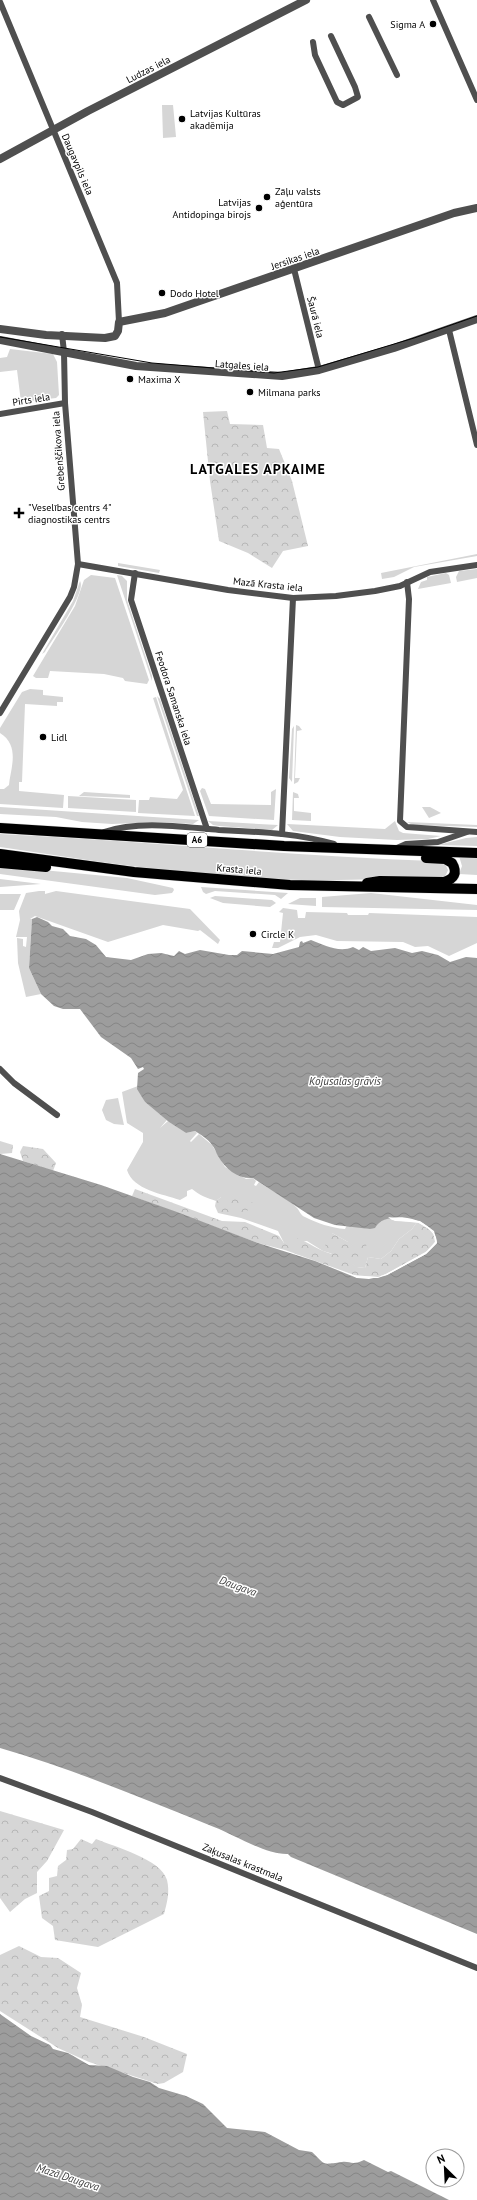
<svg xmlns="http://www.w3.org/2000/svg" width="477" height="2200" viewBox="0 0 477 2200" font-family="'PT Sans',sans-serif">
<style>
.green{fill:#d6d6d6}
.forest{fill:url(#forest-crowns)}
.water{fill:url(#water-waves)}
.pier{fill:#fff}
.lines{fill:none;stroke-linecap:round;stroke-linejoin:round}
.trunk-casing{stroke:#dbdbdb;stroke-width:11}
.minor{stroke:#4f4f4f;stroke-width:6}
.tertiary{stroke:#4f4f4f;stroke-width:8}
.trunk{stroke:#000;stroke-width:10}
.tram{stroke:#000;stroke-width:1}
.poi-dot{fill:#000;stroke:#fff;stroke-width:1.5}
.labels{text-anchor:middle;stroke-width:3;stroke-linejoin:round;paint-order:stroke}
.shield{fill:#fff;stroke:#4c4c4c;stroke-width:1}
.shield-label{font-size:9px;font-weight:bold;fill:#000}
.poi-label{font-size:10px;fill:#000;stroke:#fff;text-anchor:start}
.street-label{font-size:10px;fill:#000;stroke:#fff}
.water-label{font-size:11px;font-style:italic;fill:#3e3e3e;stroke:#fff}
.district-label{font-size:14px;font-weight:bold;letter-spacing:1px;fill:#000;stroke:#fff}
</style>
<defs>
<pattern id="forest-crowns" width="20" height="18" patternUnits="userSpaceOnUse"><rect width="20" height="18" fill="#d6d6d6"/><path d="M2 6a3 3 0 1 1 6 0M12 15a3 3 0 1 1 6 0" fill="none" stroke="#b6b6b6"/></pattern>
<pattern id="water-waves" width="16" height="10" patternUnits="userSpaceOnUse"><rect width="16" height="10" fill="#9d9d9d"/><path d="M0 5q4-4 8 0t8 0" fill="none" stroke="#858585"/></pattern>
</defs>
<rect width="100%" height="100%" fill="#fff"/>
<!-- green -->
<g class="green">
<path d="M162 105H173L176 137 163 138Z"/>
<path d="M10 349 53 354 57 362 59 395 56 398 21 402 17 370 0 372V358L7 357Z"/>
<path d="M477 554V556L414 567 394 577 382 579 381 573Z"/>
<path d="M118 563 160 570 159 573 118 566Z"/>
<path d="M477 569V578L457 582 456 577 459 571Z"/>
<path d="M446 573 449 575 451 583 418 589 421 582 427 580V577Z"/>
<path d="M91 575 115 578 149 680 147 684 125 681 123 678 104 674 50 671 48 678H36L33 676 75 606 84 580Z"/>
<path d="M117 575 122 576 127 581V600L152 676V681Z"/>
<path d="M80 581C87 592 52 640 45 652L42 654 73 601Z"/>
<path d="M30 689 43 690V695L63 697V702H57V706L25 704 22 782H19V791L64 795 63 808 0 804V789H4L9 785C10 770 21 746 0 733V728L22 692Z"/>
<path d="M157 696 160 699 199 816H197Z"/>
<path d="M156 697 195 816 138 813 139 800H149L150 797 177 799 183 790 153 698Z"/>
<path d="M296 725 299 726 302 730 297 731 295 778H300L298 782 294 784Z"/>
<path d="M294 726 292 782 289 778 292 729Z"/>
<path d="M202 788 205 789 211 804 271 805V792L276 789 274 820 209 816 200 791Z"/>
<path d="M84 792 130 795V798L79 796Z"/>
<path d="M293 792 298 794 299 798H294V811L311 813V821L292 820Z"/>
<path d="M68 796 136 800V812L68 808Z"/>
<path d="M0 807 199 820 193 824 160 822 112 824 82 822 56 817 0 814Z"/>
<path d="M422 807H430L441 813 429 818Z"/>
<path d="M208 821 278 825 272 830 219 826 213 825Z"/>
<path d="M395 821 399 831 403 833 441 836 428 839 397 840 340 837 293 831 287 824 385 829Z"/>
<path d="M407 822 477 825V827L413 825Z"/>
<path d="M0 834C145 841 289 856 434 861L445 864 448 870 445 877C397 878 349 881 302 880 201 878 100 862 0 847Z"/>
<path d="M477 837V846L438 845 466 838Z"/>
<path d="M459 856 477 857V875L459 874 462 866Z"/>
<path d="M0 866 127 878 173 888 174 890 172 893 155 895 0 874Z"/>
<path d="M0 879 41 884 0 887Z"/>
<path d="M201 887 288 893 281 899 275 895 215 891 206 894 203 892Z"/>
<path d="M39 891H45V894L56 891 190 909 220 940 218 944 200 930 198 931 163 925 108 942 35 916 30 919H32L29 968 41 994 26 997 18 963 17 938 23 939V946L26 947 27 937H16L20 920 19 911 26 893Z"/>
<path d="M371 893 477 905V910L322 907V897Z"/>
<path d="M0 894H21L14 910H0Z"/>
<path d="M215 896 272 900 276 903 270 907 223 903 210 898Z"/>
<path d="M300 898H316V906L288 904Z"/>
<path d="M283 908 297 910 298 918H305L306 912 347 913 348 915H368L369 913 477 917V943L449 956 428 946 415 947 403 942 337 941 316 935 300 937 278 948H272L274 942H280L283 913 279 912Z"/>
<path d="M138 1086 145 1102 167 1120 160 1128 168 1121 186 1133 195 1131 197 1133 190 1141 191 1142 199 1134 212 1145 225 1167 246 1179 253 1178 256 1181 254 1185 256 1186 259 1182C269 1189 289 1199 297 1208 300 1211 300 1215 305 1217 317 1223 331 1228 345 1229L347 1225 370 1229 388 1217 395 1221 417 1222 412 1229 399 1239 391 1251 381 1259 368 1257 365 1268 356 1267 345 1258 348 1242 332 1233 333 1254 323 1251 307 1241 284 1243 278 1231 241 1218V1214L221 1197 216 1201C207 1198 199 1195 192 1189L187 1191V1196L180 1200C163 1194 133 1190 127 1170L143 1142V1133L127 1123 122 1092Z"/>
<path d="M118 1098 124 1125 114 1124 106 1120 102 1110 106 1100Z"/>
</g>
<!-- forest -->
<g class="forest">
<path d="M227 411 230 424 263 425 267 448 279 449 292 481 308 546 283 551 272 568 248 553 219 541 210 481 203 412Z"/>
<path d="M0 1141 13 1145 12 1153 0 1154Z"/>
<path d="M23 1146 43 1149 56 1163 53 1171 23 1161 20 1152Z"/>
<path d="M135 1189 222 1221 245 1222 279 1236 284 1243 296 1238C309 1242 319 1251 332 1254L325 1245 332 1233 348 1242 363 1238 367 1244 361 1256 346 1258 357 1267 365 1268 368 1257 381 1259 391 1251 399 1239 412 1229 417 1222 428 1228 435 1236V1242L429 1250 386 1274 378 1277 357 1276 285 1250 258 1243 132 1196Z"/>
<path d="M231 1196 248 1200 253 1203 252 1208 241 1214V1218L218 1213 215 1206 216 1201 221 1197Z"/>
<path d="M0 1811 64 1830 47 1861 37 1872V1893L25 1899 10 1912 0 1898Z"/>
<path d="M81 1839 92 1844 96 1839C115 1847 161 1859 167 1880 170 1892 167 1903 164 1914L98 1947 55 1940 53 1926 42 1918 39 1896 49 1891V1878L57 1876 58 1866 66 1860 67 1850 73 1849Z"/>
<path d="M19 1946 41 1957 58 1958 81 1973 77 1988 82 2005 80 2017 144 2037 187 2054 183 2072 164 2083 158 2084 89 2062 58 2048 0 2011V1955Z"/>
</g>
<!-- water -->
<g class="water">
<path d="M37 917 48 922 52 926 63 929 70 936 86 939 96 945 106 957 131 960 148 954 161 953 174 956 179 951 185 954 200 950 229 955H237L242 951 273 954 299 947 300 942 302 941 303 943 311 940C324 945 339 953 353 947L359 950 363 947 371 951 395 948 412 953 422 951 438 955 450 962 466 957 477 958V1934L291 1857 288 1854C266 1855 235 1835 214 1827 144 1799 73 1769 0 1748V1154L101 1185 177 1212 258 1243 315 1261 357 1278 369 1279 387 1275 426 1254 437 1243C437 1218 386 1208 375 1228L370 1229 335 1225 314 1218 253 1178C238 1179 226 1170 218 1156 216 1153 215 1148 212 1145 208 1139 201 1135 195 1131L186 1133 169 1122 145 1102 137 1089 138 1073 144 1069 143 1067 138 1069 131 1058 101 1037 80 1009H63L54 1006 41 994 29 968 32 919Z"/>
<path d="M0 2014 31 2036 50 2045 53 2049 68 2053 89 2065 107 2066 133 2077 150 2082 159 2088 186 2096 203 2104 227 2128 265 2132 299 2150 312 2152C326 2165 320 2165 342 2162 351 2161 351 2166 364 2160L388 2172 391 2171 449 2200H0Z"/>
</g>
<!-- pier -->
<path class="pier" d="M388 1217 420 1221 434 1231 437 1243 426 1254 387 1275 378 1278H357L352 1275 378 1277 386 1274 425 1253 435 1242 433 1232 419 1223 392 1220Z"/>
<g class="lines">
<defs>
<g id="trunk">
<path d="M0 828 284 846 477 853"/>
<path d="M0 854 134 872 290 885 477 889"/>
<path d="M0 863 46 867"/>
<path d="M367 883 380 881 444 882C454 879 458 873 452 863L445 859 426 858"/>
</g>
</defs>
<!-- trunk casing -->
<use href="#trunk" class="trunk-casing"/>
<!-- minor -->
<g class="minor">
<path d="M433 0 477 100"/>
<path d="M0 2 117 283 119 322"/>
<path d="M369 17 397 75"/>
<path d="M313 42 315 55 337 102 343 105 358 97 355 87 331 36"/>
<path d="M294 269 319 370"/>
<path d="M449 330 477 445"/>
<path d="M0 414 65 403"/>
<path d="M78 564 228 590 293 598 336 596 375 591 400 586 430 572 477 565"/>
<path d="M135 573 131 600 207 829"/>
<path d="M407 582 409 599 400 821 407 827 477 832"/>
<path d="M0 713 70 597 74 587 78 564 65 403 64 352 62 334"/>
<path d="M104 832C140 820 182 827 219 830 259 832 297 833 334 844"/>
<path d="M282 834 293 598"/>
<path d="M397 848 406 844 438 842 467 832"/>
<path d="M0 1069 14 1083 57 1115"/>
<path d="M0 1778 92 1812 477 1968"/>
</g>
<!-- tertiary -->
<g class="tertiary">
<path d="M0 159 88 111 306 0"/>
<path d="M0 329 46 335 105 338 115 336 118 331 119 322 165 313 454 213 477 208"/>
<path d="M0 340 136 366 282 376 319 370 394 348 477 319"/>
</g>
<!-- trunk -->
<use href="#trunk" class="trunk"/>
<!-- tram -->
<path class="tram" d="M0 337 152 363 274 373 318 367 414 338 477 316"/>
</g>
<!-- markers -->
<g class="poi-dot">
<circle cx="433" cy="24" r="4"/>
<circle cx="182" cy="119" r="4"/>
<circle cx="267" cy="197" r="4"/>
<circle cx="259" cy="208" r="4"/>
<circle cx="162" cy="293" r="4"/>
<circle cx="130" cy="379" r="4"/>
<circle cx="250" cy="392" r="4"/>
<path d="M17 507h4v4h4v4h-4v4h-4v-4h-4v-4h4z"/>
<circle cx="43" cy="737" r="4"/>
<circle cx="253" cy="934" r="4"/>
</g>
<g class="labels">
<!-- shield labels -->
<rect class="shield" x="187" y="833" width="20" height="14" rx="3"/>
<g class="shield-label">
<text x="197" y="843">A6</text>
</g>
<!-- poi labels -->
<g class="poi-label">
<text x="425" y="28" text-anchor="end">Sigma A</text>
<text x="190" y="117">Latvijas Kultūras<tspan x="190" dy="12">akadēmija</tspan></text>
<text x="275" y="195">Zāļu valsts<tspan x="275" dy="12">aģentūra</tspan></text>
<text x="251" y="206" text-anchor="end">Latvijas<tspan x="251" dy="12">Antidopinga birojs</tspan></text>
<text x="170" y="297">Dodo Hotel</text>
<text x="138" y="383">Maxima X</text>
<text x="258" y="396">Milmana parks</text>
<text x="28" y="511">"Veselības centrs 4"<tspan x="28" dy="12">diagnostikas centrs</tspan></text>
<text x="51" y="741">Lidl</text>
<text x="261" y="938">Circle K</text>
</g>
<!-- street labels -->
<g class="street-label">
<text transform="translate(148 69) rotate(-27)" y="4">Ludzas iela</text>
<text transform="translate(78 164) rotate(67)" y="4">Daugavpils iela</text>
<text transform="translate(295 258) rotate(-19)" y="4">Jersikas iela</text>
<text transform="translate(316 317) rotate(76)" y="4">Šaurā iela</text>
<text transform="translate(242 365) rotate(4)" y="4">Latgales iela</text>
<text transform="translate(31 399) rotate(-9)" y="4">Pirts iela</text>
<text transform="translate(58 451) rotate(-94)" y="4">Grebenščikova iela</text>
<text transform="translate(268 584) rotate(6)" y="4">Mazā Krasta iela</text>
<text transform="translate(174 698) rotate(72)" y="4">Feodora Samanska iela</text>
<text transform="translate(239 869) rotate(5)" y="4">Krasta iela</text>
<text transform="translate(243 1862) rotate(22)" y="4">Zaķusalas krastmala</text>
</g>
<!-- water labels -->
<g class="water-label">
<text x="345" y="1085">Kojusalas grāvis</text>
<text transform="translate(238 1586) rotate(20)" y="4">Daugava</text>
<text transform="translate(68 2177) rotate(18)" y="4">Mazā Daugava</text>
</g>
<!-- district labels -->
<g class="district-label">
<text x="258" y="474">LATGALES APKAIME</text>
</g>
</g>
<!-- north arrow -->
<g transform="translate(445 2168) rotate(336)"><circle r="19" fill="#ffffff" stroke="#999999"/>
<path d="M0-3L7 15L0 10L-7 15Z" fill="#000000"/>
<text y="-6" font-size="11" font-weight="bold" text-anchor="middle" fill="#000000">N</text>
</g>
</svg>
